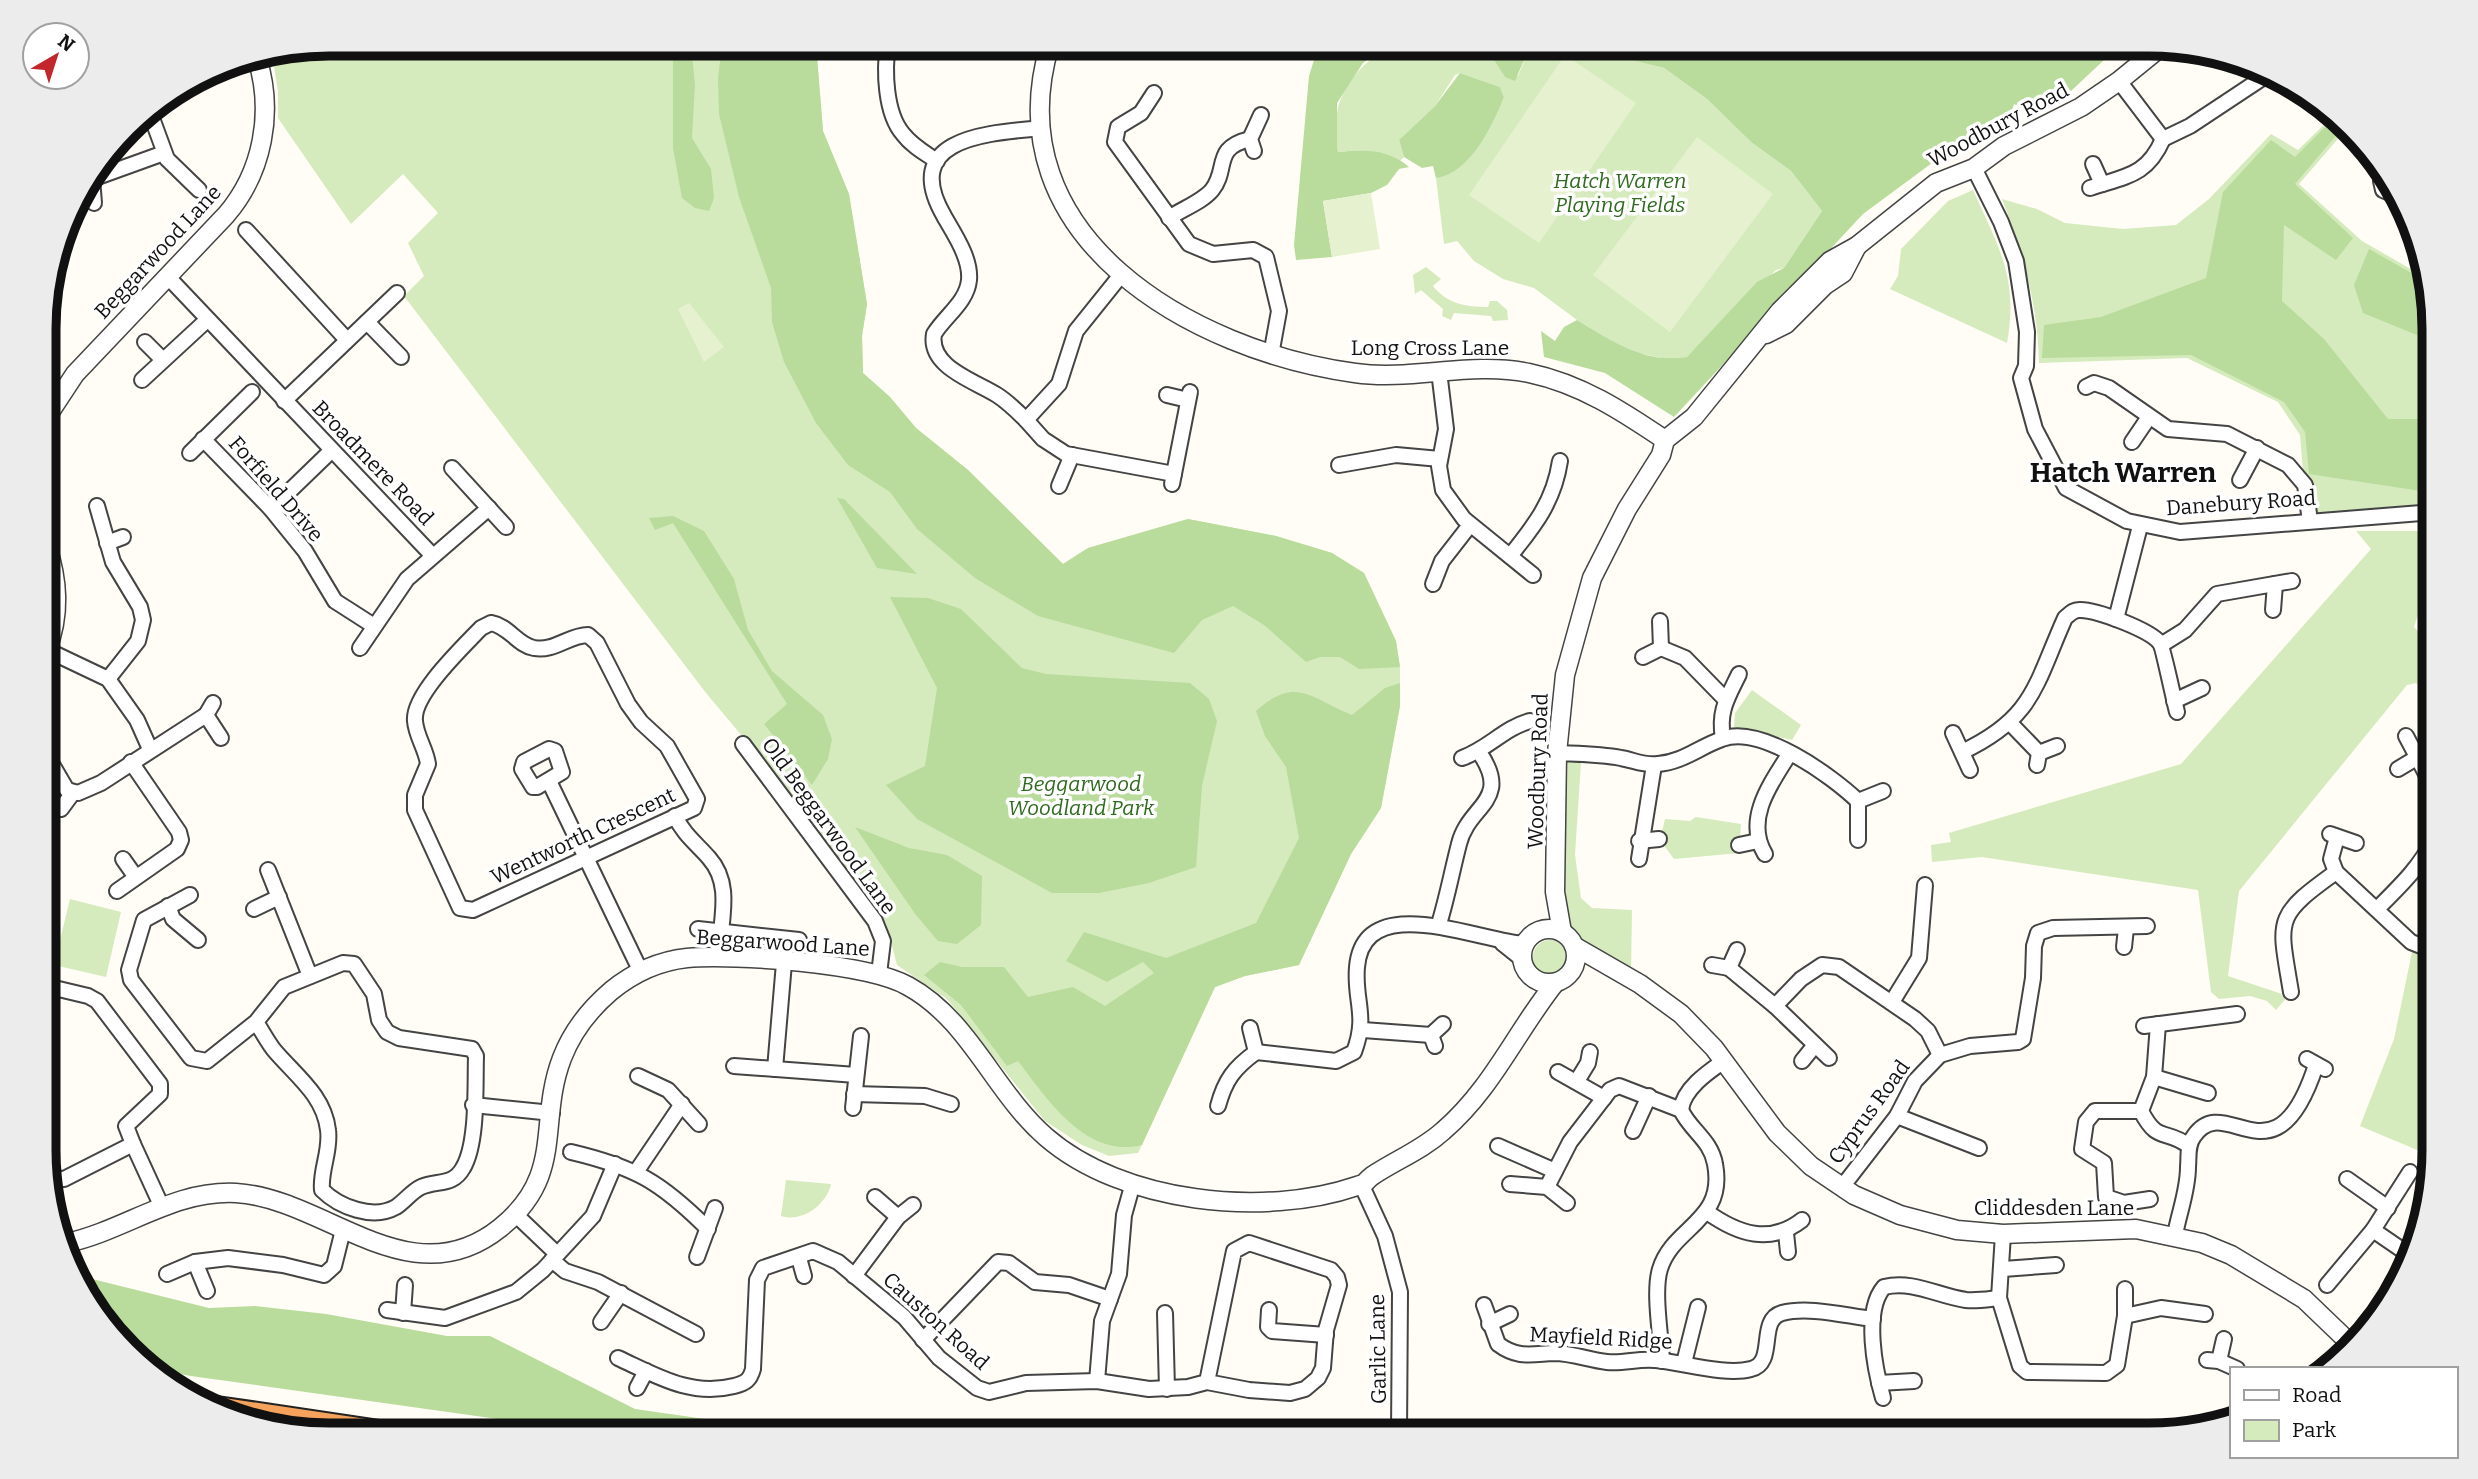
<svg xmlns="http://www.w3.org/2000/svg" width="2478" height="1479" viewBox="0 0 2478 1479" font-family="Bitter,serif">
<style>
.green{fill:#d5ebbd}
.forest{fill:#b9dc9c}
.pitch{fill:#e6f2cf}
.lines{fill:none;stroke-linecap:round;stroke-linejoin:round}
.minor-casing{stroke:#444;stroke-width:18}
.tertiary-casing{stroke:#444;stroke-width:21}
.motorway-casing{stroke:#222;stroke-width:28}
.minor{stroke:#fff;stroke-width:14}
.tertiary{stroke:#fff;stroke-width:18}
.motorway{stroke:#f5a25d;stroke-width:24}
.labels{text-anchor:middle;stroke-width:7;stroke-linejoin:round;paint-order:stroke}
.street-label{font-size:21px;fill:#111;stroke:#fff}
.park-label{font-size:21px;font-style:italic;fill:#2f6b1f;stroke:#fff}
.district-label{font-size:28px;font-weight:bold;fill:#111;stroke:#fff}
.rim{fill:none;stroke:#111;stroke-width:9}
</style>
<rect width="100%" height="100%" fill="#fffdf5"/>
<!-- green -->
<g class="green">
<path d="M329 44H816L823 131 849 194 867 304 862 336 863 373 890 397 916 428 968 470 1063 564 1088 548 1188 519 1276 536 1332 553 1364 573 1396 641 1400 667V706L1381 808 1351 854 1299 965 1245 976 1215 987 1138 1153 1109 1156 1082 1145 1045 1121 947 999 897 965 886 923 804 810 706 693 404 296 424 276 408 243 438 213 403 174 351 224 278 118V91L272 55Z"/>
<path d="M1391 44H1484L1518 76 1531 44H1582L1611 55 1664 68 1707 99 1751 142 1791 171 1822 211 1784 268 1776 270 1687 357 1672 360 1628 351 1577 320 1534 288 1503 279 1474 261 1457 241 1444 244 1436 178C1469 171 1493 127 1504 97L1500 87 1460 73 1455 75 1435 106 1399 140 1404 157 1400 161C1380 150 1361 149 1338 152 1328 101 1350 72 1391 44Z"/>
<path d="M2334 115 2349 126 2299 184 2362 241 2423 276 2434 310V503L2314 514 2308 476 2303 471 2300 435 2278 402 2187 358 2039 363C2038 304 2023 253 2002 199L2037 209 2065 223 2123 229 2176 225 2209 199 2271 134 2298 150Z"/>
<path d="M1973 190C1998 246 2019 278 2007 343L1890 289 1898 276 1901 249 1948 201Z"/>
<path d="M1426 267 1441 279 1433 286C1447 304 1466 307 1488 307L1490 301H1497L1507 310 1508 320 1493 321 1491 316 1454 313 1451 320 1442 316 1443 309 1421 290 1415 294 1413 275Z"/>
<path d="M2356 531H2434V564L2414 627 2434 649V700L2416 683 2407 685 2239 891 2228 976 2288 996 2276 1010 2267 1001 2250 996 2219 999 2211 992 2198 890 1982 857 1932 862 1931 845 1951 842 1949 833 2181 764 2371 549Z"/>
<path d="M1752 690 1801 725 1792 740 1734 727 1735 713Z"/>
<path d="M1564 762H1581L1575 855 1581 898 1592 908 1632 910 1631 971C1616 962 1598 954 1584 943 1549 915 1563 806 1564 762Z"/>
<path d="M1696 817 1741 824 1739 853 1674 859 1660 840 1665 819 1690 821Z"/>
<path d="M70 899 121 912 106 977 54 965Z"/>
<circle cx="1550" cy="957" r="17"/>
<path d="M2412 952 2434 956V1157L2360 1126 2394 1039Z"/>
<path d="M786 1180 831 1184C827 1204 802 1223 781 1216Z"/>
</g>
<!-- forest -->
<g class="forest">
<path d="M673 44H691L695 85 692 138 711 169 714 198 709 211 695 208 682 198 673 148Z"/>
<path d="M722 44H816L823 131 849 194 867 304 862 336 863 373 890 397 916 428 968 470 1063 564 1088 548 1188 519 1276 536 1332 553 1364 573 1396 641 1400 667 1359 669 1340 657H1320L1306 662 1264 625 1233 606 1202 620 1174 653 1038 616 975 578 917 529 890 492 848 465 816 423 784 362 772 322 771 288 739 197 719 114 718 78Z"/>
<path d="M1319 44H1390L1363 63 1337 103V146L1338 152C1364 149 1388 149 1409 167L1399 169 1387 185 1371 193 1323 201 1332 257 1296 260 1294 245 1309 76Z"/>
<path d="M1484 44H1531L1515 81 1505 77Z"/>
<path d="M1582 44H1918L1923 47 1927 44H2121L2071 91 2030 111 2014 104 2008 124 1951 149 1863 214 1674 417 1605 373 1544 357 1541 331 1555 341 1564 327 1577 320C1612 341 1644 364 1687 357L1757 282 1784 268 1822 211 1791 171 1751 142 1707 99 1664 68 1611 55Z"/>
<path d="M1460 73 1500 87 1504 97C1493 126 1469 174 1436 178L1433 166 1422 168 1404 157 1399 140 1435 106Z"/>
<path d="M2336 116 2346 124 2295 184 2353 238 2336 260 2284 225 2282 301 2324 339 2388 419H2422L2434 413V493L2309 474 2305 432 2284 402 2191 355 2042 358 2044 325 2101 317 2206 278 2223 192 2271 140 2295 157Z"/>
<path d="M2369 249 2424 280 2434 310V342L2363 313 2354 285Z"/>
<path d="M837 498 844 499 917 574 877 568Z"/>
<path d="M673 516 704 531 734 579 748 630 772 671 823 715 832 739 828 759 812 785 764 724 787 704 673 523 655 530 649 518Z"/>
<path d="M890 597 928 598 961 609 1022 668 1046 674 1190 683 1209 699 1217 721 1202 786 1196 867 1149 883 1099 893H1052L917 819 886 785 925 766 937 688Z"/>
<path d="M1400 683V706L1381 808 1351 854 1299 965 1245 976 1215 987 1142 1145C1086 1159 1047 1099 1018 1061L1007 1066 961 1005 924 975 940 962 962 967H1004L1028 997 1073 987 1105 1006 1154 973 1143 962 1107 982 1066 961 1084 932 1166 958 1256 923 1299 838 1286 767 1265 736 1256 711C1296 675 1310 698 1352 715L1385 688Z"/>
<path d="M855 827 909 848 947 855 982 876 981 925 957 944 938 941 916 915Z"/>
<path d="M80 1276 209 1308 255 1306 326 1314 447 1336H490L635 1409 712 1420 882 1429 1164 1435H666L583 1431 191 1376 158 1370 92 1308Z"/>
</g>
<!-- pitch -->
<g class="pitch">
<path d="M1565 55 1636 103 1539 243 1469 195Z"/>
<path d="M1697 137 1773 194 1670 332 1593 275Z"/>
<path d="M1371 193 1380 249 1332 257 1323 201Z"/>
<path d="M689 303 724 347 704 362 678 309Z"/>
</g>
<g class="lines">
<defs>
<g id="minor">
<path d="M888 44C884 70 885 113 903 134 912 146 925 153 937 161"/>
<path d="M2119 81 2163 139 2190 126 2270 73"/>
<path d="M1154 93 1141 113 1118 127 1115 142 1189 244 1213 254 1253 250 1266 257 1279 311 1271 355"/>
<path d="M149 110 167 159 199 190"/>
<path d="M1042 128C992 133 898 136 944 216 954 234 971 258 969 280 967 302 945 316 934 334 928 367 975 381 997 395 1008 402 1017 411 1026 420L1059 384 1076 331 1121 275"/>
<path d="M1254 151 1250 139 1261 115"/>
<path d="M2093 164 2102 184"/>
<path d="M1974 168 2001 222 2016 261 2027 332 2026 366 2021 378 2035 429 2066 488 2127 521 2180 532 2434 512"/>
<path d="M2384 171 2381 181 2383 190 2399 197"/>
<path d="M92 179 164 153"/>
<path d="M92 179 94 203"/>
<path d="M2090 188C2126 176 2147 176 2163 139"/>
<path d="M1169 218C1182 209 1202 202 1212 190 1229 169 1212 148 1250 139"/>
<path d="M246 230 347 340"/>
<path d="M168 277 432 555"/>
<path d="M367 322 401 357"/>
<path d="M145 342 163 360"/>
<path d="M1439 371 1446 429 1439 466 1443 490 1464 519 1533 575"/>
<path d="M142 380 207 320"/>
<path d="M2086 387 2094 383 2109 388 2168 429 2227 434 2288 465 2305 485 2310 521"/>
<path d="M1167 395 1188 400"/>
<path d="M284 401 397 293"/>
<path d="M1026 420 1043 439 1066 454 1174 474"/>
<path d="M203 439 271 509 305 551 335 601 374 626"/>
<path d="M2132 442 2149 417"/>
<path d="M190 453 252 392"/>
<path d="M1339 465 1396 455 1440 459"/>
<path d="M452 468 506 527"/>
<path d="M2240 480 2257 448"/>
<path d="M1172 484 1190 392"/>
<path d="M1059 486 1072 455"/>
<path d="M97 506 113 562 140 607 143 620 138 641 108 679"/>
<path d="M271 509 331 451"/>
<path d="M107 543 123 537"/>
<path d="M1510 556C1535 525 1554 501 1560 461"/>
<path d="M1433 584 1442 561 1470 525"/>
<path d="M2273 610 2275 584"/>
<path d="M2116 619 2140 526"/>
<path d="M491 623C509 626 517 645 534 648 554 652 569 635 588 635L597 643 628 704 641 722 667 746 697 799 694 808 473 910 460 908 415 810V795L428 764C426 749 416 736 415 721 412 695 463 647 481 628Z"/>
<path d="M2161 645 2185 630 2217 594 2292 581"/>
<path d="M360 648 407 579 489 508"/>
<path d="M1661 648 1685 658 1725 699"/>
<path d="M47 650 108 679 137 720 150 749"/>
<path d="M1643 657 1661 648 1660 621"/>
<path d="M2174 701 2202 688"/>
<path d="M213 703 206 715 221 738"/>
<path d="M2010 723 2039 753 2037 765"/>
<path d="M1953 733 1970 770"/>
<path d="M2406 736 2434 789"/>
<path d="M1723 738C1718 711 1728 697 1739 674"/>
<path d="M743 744 875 921 883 941 879 974"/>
<path d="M549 749 555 751 562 772 537 787H533L522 769 524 762Z"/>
<path d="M1962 752C2034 718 2035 685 2065 618 2070 614 2073 610 2079 610 2095 609 2150 630 2160 643 2163 647 2174 701 2177 712"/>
<path d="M1557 753C1578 754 1600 754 1621 758 1633 760 1645 766 1658 764 1683 762 1699 747 1722 739 1760 724 1832 776 1858 801"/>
<path d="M2039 753 2057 746"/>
<path d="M1462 758C1488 749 1504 728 1530 721"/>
<path d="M50 761 67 790 78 793 101 783 206 715"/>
<path d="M2398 769 2418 757"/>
<path d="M549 781 641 972"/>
<path d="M61 809 72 794"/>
<path d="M675 816C684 835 696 843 709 858 728 879 724 906 721 932"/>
<path d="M2330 834 2356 843"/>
<path d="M2337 837 2331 859 2336 872 2411 942 2434 951"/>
<path d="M1858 840V801L1883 791"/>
<path d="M1639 841 1659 839"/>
<path d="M1739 845 1758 841"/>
<path d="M1765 854C1744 819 1771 783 1790 753"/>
<path d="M123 859 135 876"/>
<path d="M1639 859 1654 765"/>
<path d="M268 870 310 976"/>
<path d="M117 891 177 849 181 840 179 832 131 762"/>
<path d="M190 895 144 920 129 970 131 980 191 1058 207 1061 256 1022 284 987 343 963 354 964 374 994 379 1020 387 1032 399 1038 472 1049 476 1056C475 1085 478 1143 463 1168 453 1186 438 1180 421 1187 411 1192 405 1201 396 1207 373 1220 339 1207 322 1190 320 1170 331 1151 328 1130 324 1095 295 1075 274 1050 267 1041 262 1031 256 1022"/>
<path d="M168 906 173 919 198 940"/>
<path d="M2378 908C2400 886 2420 867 2434 839"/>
<path d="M254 909 279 897"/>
<path d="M1439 924C1447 898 1452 871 1459 844 1468 805 1513 801 1479 752"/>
<path d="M698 929 799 940"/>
<path d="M1502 943 1522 959"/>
<path d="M2124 947 2126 928"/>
<path d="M1712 965 1729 968 1737 950"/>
<path d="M1729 968 1775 1006 1829 1058"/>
<path d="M46 986 88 996 97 1001 160 1084V1094L126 1126 133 1144 64 1179H57L46 1163"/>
<path d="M2291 992C2279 919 2273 917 2336 872"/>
<path d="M1892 1002 1919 958 1925 885"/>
<path d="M1775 1006 1801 979 1822 965 1839 967 1915 1019 1928 1031 1940 1055"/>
<path d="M2144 1026 2237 1014"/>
<path d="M1363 1030 1431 1035"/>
<path d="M1435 1046 1431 1035 1443 1024"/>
<path d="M1256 1052 1336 1061 1354 1052C1368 1015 1354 1001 1357 967 1364 888 1480 942 1525 944"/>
<path d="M2307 1059 2325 1069"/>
<path d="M1802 1061 1815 1045"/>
<path d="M734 1066 856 1075"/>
<path d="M775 1069 784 963"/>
<path d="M1558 1072 1604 1098"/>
<path d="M638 1076 668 1090 699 1124"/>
<path d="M2154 1077 2208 1093"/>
<path d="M1577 1081 1588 1063 1590 1052"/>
<path d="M854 1094 925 1096 951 1104"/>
<path d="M473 1105 552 1113"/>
<path d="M1218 1106C1225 1080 1234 1068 1256 1052L1250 1028"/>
<path d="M853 1108 861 1036"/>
<path d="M1681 1110C1683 1089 1708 1072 1724 1061"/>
<path d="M2141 1111 2154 1077 2158 1024"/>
<path d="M1897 1116 1979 1148"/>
<path d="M1633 1131 1649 1096"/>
<path d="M133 1144 161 1205"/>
<path d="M1498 1146 1555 1171"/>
<path d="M571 1152C635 1167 661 1182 708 1229"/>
<path d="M636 1172 682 1104"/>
<path d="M2347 1179 2388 1208"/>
<path d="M1510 1184 1547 1187 1567 1203"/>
<path d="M1362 1186 1385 1236 1400 1292 1399 1435"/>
<path d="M1547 1187 1570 1142 1610 1090 1619 1086 1681 1110"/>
<path d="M1842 1187 1897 1116 1915 1081 1940 1055 1970 1046 2018 1042 2023 1039 2033 978 2034 946 2038 933 2053 928 2147 926"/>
<path d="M875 1197 898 1217"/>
<path d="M2150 1199 2124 1203 2106 1197 2104 1163 2082 1149 2086 1122 2095 1111H2141C2158 1144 2165 1128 2189 1146"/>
<path d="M1707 1212C1738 1234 1770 1245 1802 1220"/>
<path d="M515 1214 557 1254"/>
<path d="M2373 1230 2408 1254"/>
<path d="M1786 1233 1788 1252"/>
<path d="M2003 1234 1999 1298 2020 1366 2027 1372 2106 1373 2117 1365 2125 1316 2161 1308 2205 1314"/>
<path d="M2175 1235C2179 1212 2188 1191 2188 1167 2189 1156 2187 1145 2194 1136 2226 1089 2275 1191 2316 1065"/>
<path d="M697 1257 715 1208"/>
<path d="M799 1258 804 1276"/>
<path d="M552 1260 565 1271 598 1282 696 1334"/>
<path d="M195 1262 207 1291"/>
<path d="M2003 1269 2056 1265"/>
<path d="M167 1274 195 1262 228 1258 283 1265 324 1275 334 1266 343 1230"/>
<path d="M854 1276 898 1217 913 1205"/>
<path d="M2327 1285 2373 1230 2410 1172"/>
<path d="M2125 1289V1316"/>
<path d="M1484 1305 1498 1344C1518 1359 1532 1354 1554 1353 1572 1353 1589 1360 1607 1362 1623 1364 1639 1358 1655 1360 1682 1362 1725 1376 1751 1369 1777 1363 1757 1320 1782 1313 1809 1306 1846 1316 1873 1319"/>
<path d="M387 1310 445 1318 516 1292 543 1270 593 1216 615 1164"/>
<path d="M1269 1310 1268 1327 1272 1331 1326 1335"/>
<path d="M403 1313 405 1285"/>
<path d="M1165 1313 1167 1389"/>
<path d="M601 1322 621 1293"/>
<path d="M1489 1324 1510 1314"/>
<path d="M923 1340 998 1262 1009 1263 1035 1282 1069 1285 1110 1299"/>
<path d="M618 1358C657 1376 691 1397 734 1386 746 1383 750 1380 753 1369L757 1280 763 1268 813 1251 838 1262 904 1317 939 1358 977 1388 989 1392 1026 1383 1097 1381 1149 1389 1188 1387 1207 1382 1249 1390 1290 1393 1305 1389 1318 1378 1323 1368 1326 1330 1339 1285 1337 1277 1331 1270 1249 1243 1234 1251 1207 1382"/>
<path d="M2207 1360 2219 1361 2237 1369"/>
<path d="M1662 1361C1661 1335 1653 1292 1660 1269 1673 1226 1726 1222 1715 1164 1711 1140 1690 1130 1681 1110"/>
<path d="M2219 1361 2224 1339"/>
<path d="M1684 1363 1698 1307"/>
<path d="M1097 1381 1102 1321 1119 1274 1124 1215 1133 1183"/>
<path d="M1879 1383 1914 1381"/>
<path d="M637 1388 646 1371"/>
<path d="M1883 1398C1875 1370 1863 1311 1884 1287 1913 1280 1938 1296 1966 1300 1977 1301 1989 1299 1999 1298"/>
</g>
<g id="tertiary">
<path d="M1050 44C992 237 1193 351 1355 373 1413 381 1471 361 1529 373 1581 384 1622 411 1665 440"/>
<path d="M1766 334 1786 324 1825 285 1843 273 1857 246"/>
<path d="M46 418 75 374 226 215C263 172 274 112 257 58"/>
<path d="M46 543C58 580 61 614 46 652"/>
<circle cx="1549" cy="956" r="27"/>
<path d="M1562 932 1555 892 1557 753 1565 675 1592 578 1627 509 1661 455 1665 440 1694 417 1780 311 1830 261 1857 246 1936 183 1974 168 2004 146 2081 107 2119 81 2162 46"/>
<path d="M1574 946 1640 984 1681 1014 1714 1048 1777 1133 1811 1166 1854 1195 1900 1215 1957 1230 2003 1234 2136 1229 2202 1243 2231 1255 2304 1299 2354 1347"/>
<path d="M67 1243C126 1230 173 1190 236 1193 325 1198 410 1300 500 1228 566 1175 537 1123 562 1058 572 1032 590 1009 611 991 633 973 659 961 687 958 736 954 867 963 908 986 970 1020 994 1092 1046 1137 1122 1203 1264 1218 1357 1186 1368 1183 1363 1183 1372 1176 1396 1160 1422 1150 1443 1131 1492 1089 1516 1032 1555 983"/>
</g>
<path id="motorway" d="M217 1409 393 1435"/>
</defs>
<!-- minor casing -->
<use href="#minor" class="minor-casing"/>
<!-- tertiary casing -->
<use href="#tertiary" class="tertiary-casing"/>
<!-- motorway casing -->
<use href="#motorway" class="motorway-casing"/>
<!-- minor -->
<use href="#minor" class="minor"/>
<!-- tertiary -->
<use href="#tertiary" class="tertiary"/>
<!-- motorway -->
<use href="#motorway" class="motorway"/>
</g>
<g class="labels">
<!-- street labels -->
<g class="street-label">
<text transform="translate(1998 125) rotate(-28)" y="7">Woodbury Road</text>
<text transform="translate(158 252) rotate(-47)" y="7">Beggarwood Lane</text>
<text x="1430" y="355">Long Cross Lane</text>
<text transform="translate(373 463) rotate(46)" y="7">Broadmere Road</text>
<text transform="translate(276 489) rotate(49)" y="7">Forfield Drive</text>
<text transform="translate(2241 503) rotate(-4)" y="7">Danebury Road</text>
<text transform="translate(1538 771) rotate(-88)" y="7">Woodbury Road</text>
<text transform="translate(829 826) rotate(54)" y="7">Old Beggarwood Lane</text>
<text transform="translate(583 836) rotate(-25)" y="7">Wentworth Crescent</text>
<text transform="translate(783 943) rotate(4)" y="7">Beggarwood Lane</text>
<text transform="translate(1869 1112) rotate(-54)" y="7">Cyprus Road</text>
<text x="2054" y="1215">Cliddesden Lane</text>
<text transform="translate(936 1321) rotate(42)" y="7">Causton Road</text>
<text transform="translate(1601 1338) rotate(3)" y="7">Mayfield Ridge</text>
<text transform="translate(1378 1349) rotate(-91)" y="7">Garlic Lane</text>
</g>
<!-- park labels -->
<g class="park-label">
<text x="1620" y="188">Hatch Warren<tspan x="1620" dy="24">Playing Fields</tspan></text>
<text x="1081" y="791">Beggarwood<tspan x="1081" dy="24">Woodland Park</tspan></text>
</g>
<!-- district labels -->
<g class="district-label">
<text x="2123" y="482">Hatch Warren</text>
</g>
</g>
<!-- crop -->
<path d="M0 0H2478V1479H0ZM329 56H2149A273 273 0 0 1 2422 329V1150A273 273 0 0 1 2149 1423H329A273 273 0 0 1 56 1150V329A273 273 0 0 1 329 56Z" fill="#ececec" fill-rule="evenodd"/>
<path class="rim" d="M329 56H2149A273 273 0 0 1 2422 329V1150A273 273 0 0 1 2149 1423H329A273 273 0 0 1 56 1150V329A273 273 0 0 1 329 56Z"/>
<!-- legend -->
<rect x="2230" y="1367" width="228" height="91" fill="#ffffff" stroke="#a0a0a0" stroke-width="2"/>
<rect x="2244" y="1390" width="35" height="10" fill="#ffffff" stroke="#a0a0a0" stroke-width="2"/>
<text x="2292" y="1402" font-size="21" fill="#111111">Road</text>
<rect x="2244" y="1420" width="35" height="21" fill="#d5ebbd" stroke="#a0a0a0" stroke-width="2"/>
<text x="2292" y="1437" font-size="21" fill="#111111">Park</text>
<!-- north arrow -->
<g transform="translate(56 56) rotate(39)"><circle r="33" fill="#ffffff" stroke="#a0a0a0" stroke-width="2"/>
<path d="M0-5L12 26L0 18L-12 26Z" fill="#c4262e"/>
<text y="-10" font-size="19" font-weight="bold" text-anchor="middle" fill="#111111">N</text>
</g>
</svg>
